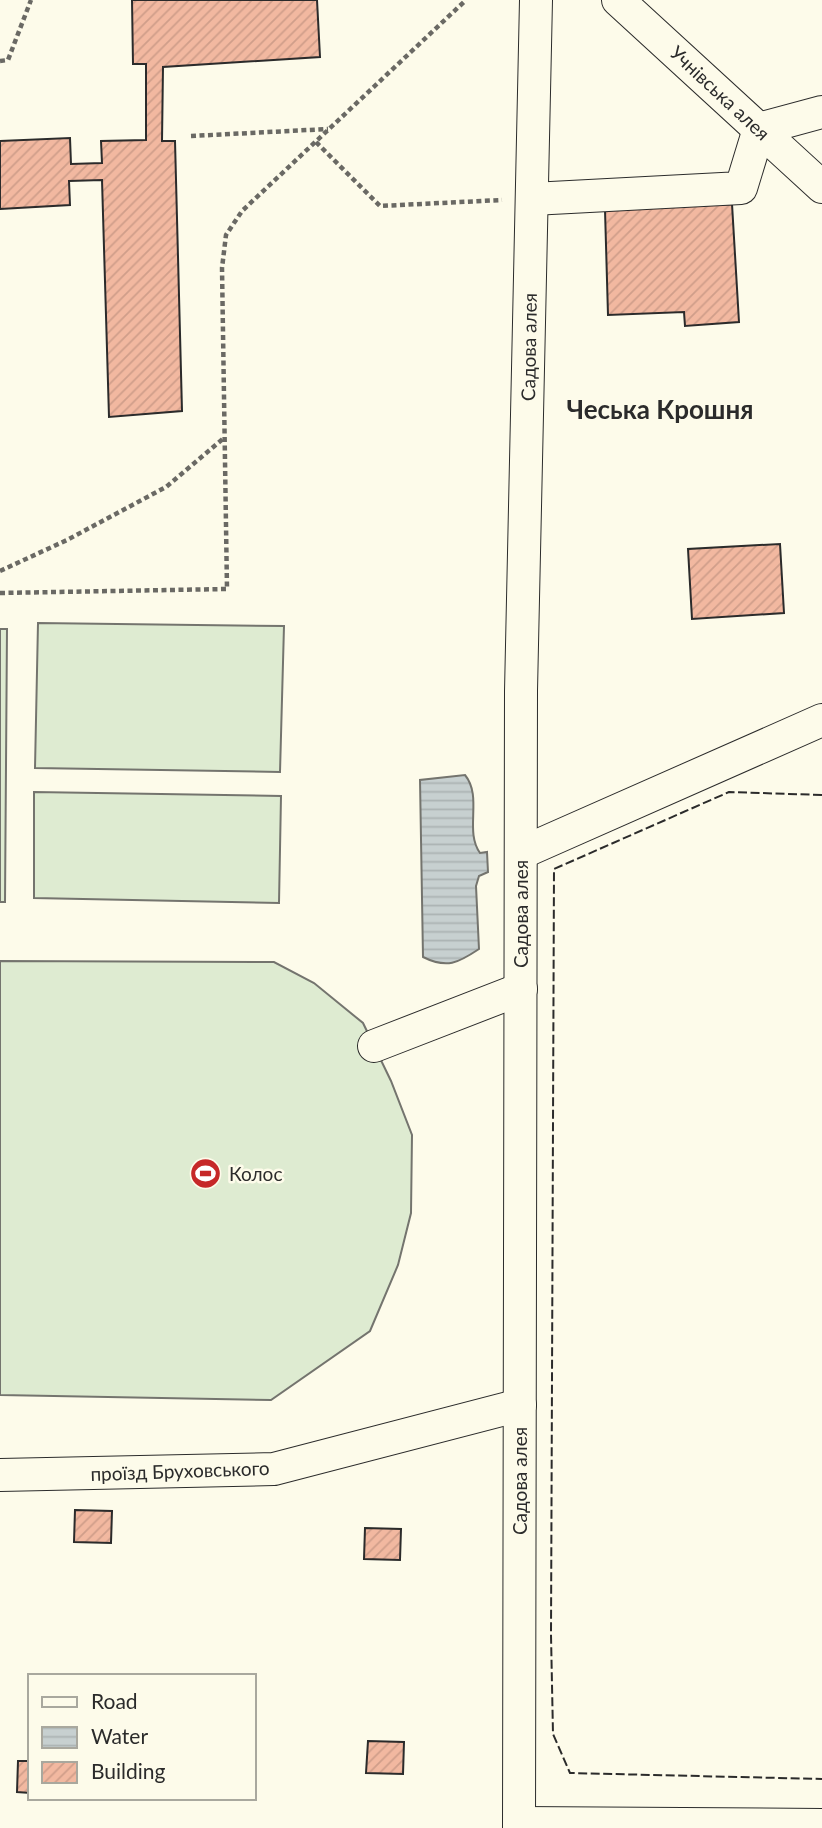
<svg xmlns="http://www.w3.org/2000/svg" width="822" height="1828" viewBox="0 0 822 1828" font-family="Lato,sans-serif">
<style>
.grass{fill:#deebd1;stroke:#74746e;stroke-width:2}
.water{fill:url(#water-rules);stroke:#74746e;stroke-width:2}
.building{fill:url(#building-hatch);stroke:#2b2b2b;stroke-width:2}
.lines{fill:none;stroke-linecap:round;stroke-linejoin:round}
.minor-casing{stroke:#2b2b2b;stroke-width:34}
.path{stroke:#6a6964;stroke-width:4.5;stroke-dasharray:5 3.5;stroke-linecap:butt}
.minor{stroke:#fdfbea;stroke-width:32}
.fence{stroke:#2b2b2b;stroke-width:2;stroke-dasharray:9 3.5;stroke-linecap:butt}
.labels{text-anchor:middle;stroke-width:5;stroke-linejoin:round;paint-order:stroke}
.street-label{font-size:19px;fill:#2b2b2b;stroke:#fdfbea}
.poi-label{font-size:19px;fill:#2b2b2b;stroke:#fdfbea;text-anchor:start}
.district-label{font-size:26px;font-weight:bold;fill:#2b2b2b;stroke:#fdfbea}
</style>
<defs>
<pattern id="water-rules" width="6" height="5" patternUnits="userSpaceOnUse" patternTransform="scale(1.75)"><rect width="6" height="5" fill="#c7d0d0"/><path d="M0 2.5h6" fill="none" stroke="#abb3b3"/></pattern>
<pattern id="building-hatch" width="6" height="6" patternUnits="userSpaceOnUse" patternTransform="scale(1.75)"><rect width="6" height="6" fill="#f2b8a0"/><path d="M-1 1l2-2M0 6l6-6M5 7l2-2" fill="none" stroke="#d09e8a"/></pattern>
</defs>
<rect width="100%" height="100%" fill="#fdfbea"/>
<!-- grass -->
<g class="grass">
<path d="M38 623 284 626 280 772 35 768Z"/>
<path d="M0 629H7L5 902H0Z"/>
<path d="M34 792 281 796 279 903 34 898Z"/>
<path d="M0 961 274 962 314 983 363 1023 391 1081 412 1135 411 1213 398 1265 370 1331 271 1400 0 1395Z"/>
</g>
<!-- water -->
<path class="water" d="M465 775C483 797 464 831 480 853L487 852 488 872 479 876 476 886 479 949C458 963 447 969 423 957L420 780Z"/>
<!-- building -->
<g class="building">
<path d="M132 0H317L320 57 163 67 162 141H175L182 411 109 417 102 180 69 181 70 205 0 209V141L70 138 71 164 102 163 101 141 146 140V64H133Z"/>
<path d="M732 204 739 322 685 326 684 312 608 315 605 210Z"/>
<path d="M780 544 784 613 692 619 688 549Z"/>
<path d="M75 1510 112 1511 111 1543 74 1542Z"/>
<path d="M365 1528 401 1529 400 1560 364 1559Z"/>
<path d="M368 1741 404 1742 403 1774 366 1773Z"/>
<path d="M18 1761H30V1793L17 1792Z"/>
</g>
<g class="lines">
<defs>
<g id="minor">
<path d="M618 0 822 187"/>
<path d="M759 129 822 112"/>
<path d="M532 199 741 188 759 129"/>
<path d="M521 853 822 720"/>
<path d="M374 1046 521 989"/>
<path d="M0 1475 274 1469 520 1405"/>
<path d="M520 1823 822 1825"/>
<path d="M519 1828 521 691 536 0"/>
</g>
</defs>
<!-- minor casing -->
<use href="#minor" class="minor-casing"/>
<!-- path -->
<g class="path">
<path d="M0 61 8 60 31 0"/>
<path d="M191 136 328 129"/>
<path d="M316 142 380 206 502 200"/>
<path d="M0 571 67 540 166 487 224 438"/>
<path d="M0 593 227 589 222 268 226 235 242 211 466 0"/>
</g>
<!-- minor -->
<use href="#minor" class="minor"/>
<!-- fence -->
<path class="fence" d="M822 795 729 792 554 869 551 1635 553 1734 570 1773 822 1779"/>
</g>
<!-- icons -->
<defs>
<symbol id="stadium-disc" viewBox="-11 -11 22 22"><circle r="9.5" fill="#c62828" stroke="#fdfbea"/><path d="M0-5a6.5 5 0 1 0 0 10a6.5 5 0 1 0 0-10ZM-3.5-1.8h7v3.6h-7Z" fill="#fff"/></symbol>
</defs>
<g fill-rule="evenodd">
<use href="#stadium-disc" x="188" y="1156" width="35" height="35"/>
</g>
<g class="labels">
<!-- street labels -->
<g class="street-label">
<text transform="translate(720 93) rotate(43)" y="7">Учнівська алея</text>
<text transform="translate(529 347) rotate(-89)" y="7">Садова алея</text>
<text transform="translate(521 914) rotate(-90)" y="7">Садова алея</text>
<text transform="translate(180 1471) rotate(-2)" y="7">проїзд Бруховського</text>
<text transform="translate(520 1481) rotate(-90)" y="7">Садова алея</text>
</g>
<!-- poi labels -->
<g class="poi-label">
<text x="229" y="1181">Колос</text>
</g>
<!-- district labels -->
<g class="district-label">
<text x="660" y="419">Чеська Крошня</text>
</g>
</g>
<!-- legend -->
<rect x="28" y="1674" width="228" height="126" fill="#fdfbea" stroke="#a9a89e" stroke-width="2"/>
<rect x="42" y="1697" width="35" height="10" fill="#fdfbea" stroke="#a9a89e" stroke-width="2"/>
<text x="91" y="1709" font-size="21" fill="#2b2b2b">Road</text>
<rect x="42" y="1727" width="35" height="21" fill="url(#water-rules)" stroke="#a9a89e" stroke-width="2"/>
<text x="91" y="1744" font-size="21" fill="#2b2b2b">Water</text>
<rect x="42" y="1762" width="35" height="21" fill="url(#building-hatch)" stroke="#a9a89e" stroke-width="2"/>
<text x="91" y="1779" font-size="21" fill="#2b2b2b">Building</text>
</svg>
